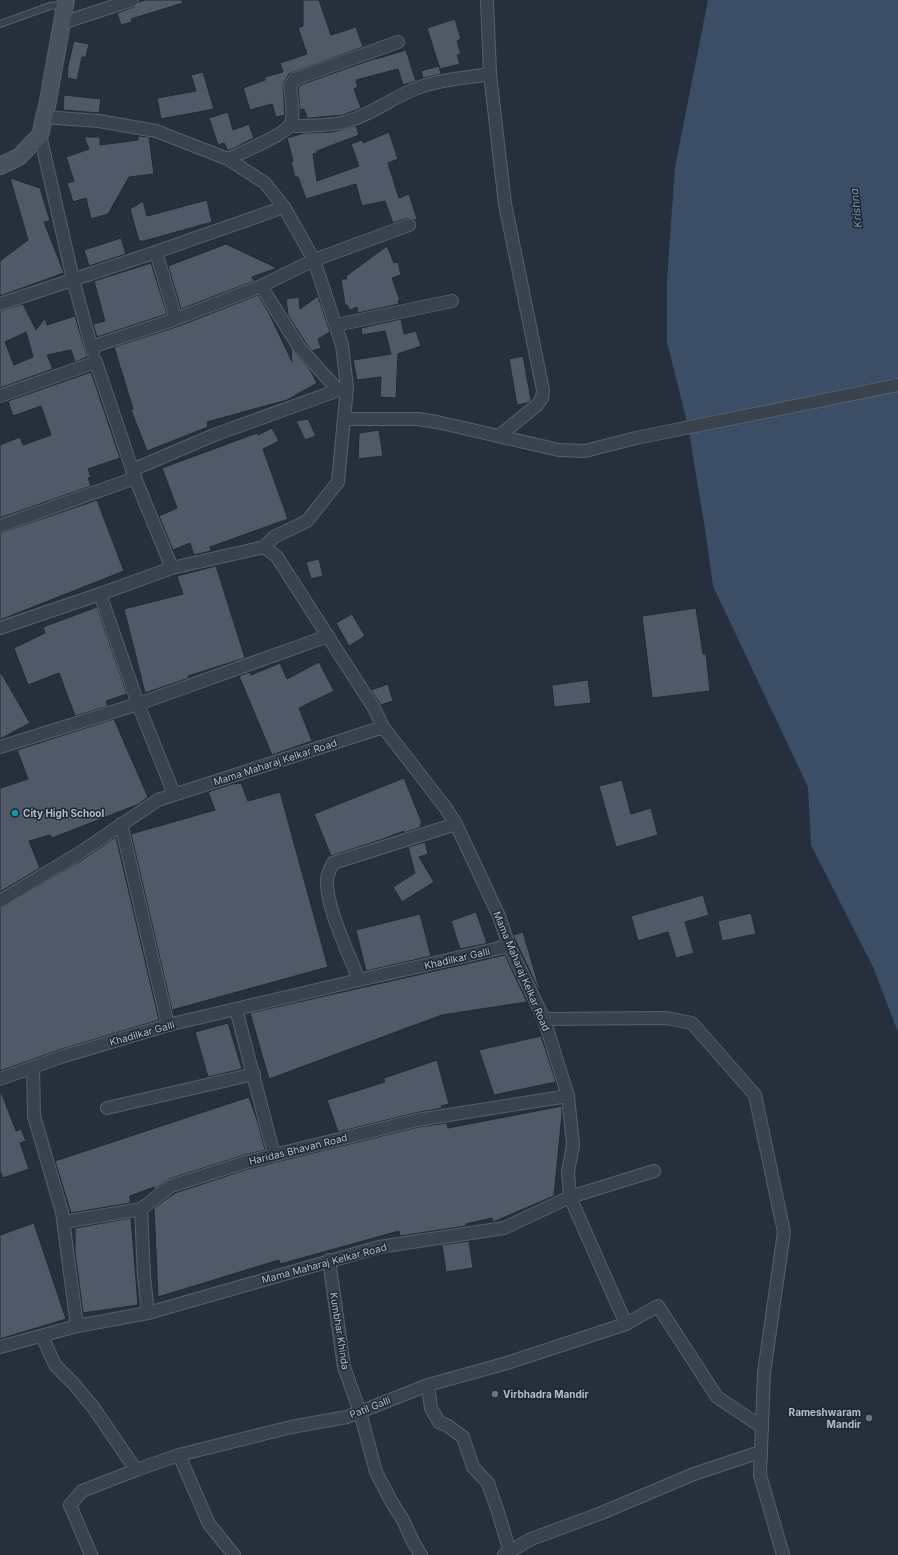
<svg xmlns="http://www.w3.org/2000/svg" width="898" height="1555" viewBox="0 0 898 1555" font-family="Inter,sans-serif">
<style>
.water{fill:#3c4e65}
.building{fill:#4f5968;stroke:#202934;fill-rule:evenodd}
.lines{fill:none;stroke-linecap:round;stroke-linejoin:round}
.lane-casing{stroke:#57606b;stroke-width:8}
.street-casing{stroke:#57606b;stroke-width:14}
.secondary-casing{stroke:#57606b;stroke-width:18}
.lane{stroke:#39424d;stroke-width:6}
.street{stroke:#39424d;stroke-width:12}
.secondary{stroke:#485160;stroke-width:16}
.culture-dot{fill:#0f9aa8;stroke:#1e2732;stroke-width:1.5}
.worship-dot{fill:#6b7280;stroke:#1e2732;stroke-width:1.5}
.labels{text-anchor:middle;stroke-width:3;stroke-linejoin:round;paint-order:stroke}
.street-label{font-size:10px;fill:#b6bdc8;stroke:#1e2732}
.poi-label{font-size:10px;font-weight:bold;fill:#b6bdc8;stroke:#1e2732;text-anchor:start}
.water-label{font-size:11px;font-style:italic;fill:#7f94ae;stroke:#1e2732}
</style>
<rect width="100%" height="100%" fill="#26303d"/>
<!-- water -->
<path class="water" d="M708 0H898V1032L873 967 811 845 808 787 713 586 706 535 688 426 667 342V281L675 167Z"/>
<!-- building -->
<g class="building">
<path d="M145 0H182L183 3 131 19 132 22 121 25 117 13 134 7 139 2Z"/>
<path d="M303 0H319L331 35 356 27 363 47 289 74 284 82 283 86 285 115 276 117 272 104 250 110 243 88 265 80V77L283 72 280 63 307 54 298 28 303 26Z"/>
<path d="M455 19 461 39 457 41 461 54 457 55 460 64 440 69 427 28Z"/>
<path d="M74 41 89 44 86 57H82L77 80 67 78 68 70H67Z"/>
<path d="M406 50 416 81 403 85 398 69 375 75 356 80 358 87 354 89 361 108 343 115 310 118H307L304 109 300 110 298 88 300 85 376 58V59Z"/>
<path d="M439 66 441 74 423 78 421 71Z"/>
<path d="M203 72 214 109 161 119 157 98 196 91 191 75Z"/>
<path d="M64 95 101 99 99 113 63 110Z"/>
<path d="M228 112 233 130 249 124 254 138 228 151 224 143 218 145 209 118Z"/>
<path d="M356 126 359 135 317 151V153L313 154 317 181 359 166 351 144 362 140 363 143 389 132 398 159 388 163 399 198 409 194 417 219 414 220 407 218 393 223 385 201 362 206 356 184 306 199 298 177H295L291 162 293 161 287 138 304 133 332 132Z"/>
<path d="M138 136 149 137 154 174 129 177 108 214 91 219 86 198 73 202 67 183 74 181 66 157 89 149 84 137H100V145L138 140Z"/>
<path d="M10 178 40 188 50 221 44 222 64 273 0 296V261L28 240Z"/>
<path d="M207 200 212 222 144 241H139L130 209 143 201 147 216Z"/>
<path d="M121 238 126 254 89 266 84 250Z"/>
<path d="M226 244 277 268 252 277 254 281 181 309 168 266Z"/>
<path d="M387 246 394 263 398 262 401 275 392 278 400 301H398L399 304 358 313 357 307 350 310 347 305H345L341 279H347L346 276Z"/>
<path d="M151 263 167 314 97 337 93 324 105 321 94 281Z"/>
<path d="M258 295 270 315 292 362 291 348 310 370 317 383 287 400 207 422 208 427 147 451 131 410 133 409 114 347 179 326Z"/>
<path d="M318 296 330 332 318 339 321 348 312 351 305 342 288 315 286 299 299 297 300 309Z"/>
<path d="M23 304 36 330 45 318 47 325 75 316 87 357 75 362 71 350 47 355 53 369 0 388V311ZM26 332 33 357 14 365 5 342Z"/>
<path d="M401 319 404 334 416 331 421 346 398 354 396 398 380 397 381 377 357 380 353 360 391 354 385 331 362 335 361 328Z"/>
<path d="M523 356 531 400 528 403 517 405 509 359Z"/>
<path d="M91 372 120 458 88 469 91 477 88 478 91 486 0 518V445L20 437 23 445 51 435 41 406 13 416 8 401Z"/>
<path d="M308 419 316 436 305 440 296 421Z"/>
<path d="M272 428 279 441 263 449 288 519 210 547 211 551 194 555 190 543 173 550 159 516 177 508 162 468 257 433 258 435Z"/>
<path d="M379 430 383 456 358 459 359 433Z"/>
<path d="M97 500 124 571 0 620V533Z"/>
<path d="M319 559 323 576 311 579 306 562Z"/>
<path d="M216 566 245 658 188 676 189 678 145 693 124 609 183 594 177 576Z"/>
<path d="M97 607 127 694 106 701 108 706 75 716 59 673 28 685 14 648 45 633 43 627Z"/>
<path d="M696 608 703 654H706L710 691 652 698 642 616Z"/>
<path d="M352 614 365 636 349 646 336 623Z"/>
<path d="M319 662 334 691 299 708 312 741 272 755 239 676 250 672 251 675 280 663 287 679Z"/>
<path d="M0 671 30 723 0 739Z"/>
<path d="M588 680 591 703 554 707 552 685Z"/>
<path d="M388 684 393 701 381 705 371 690Z"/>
<path d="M114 719 148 797 139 804 52 838 50 835 29 841 40 868 0 892V788L28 779 17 750Z"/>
<path d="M404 778 422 823 420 824 421 827 404 833V831L380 840 331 856 314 814Z"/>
<path d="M622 780 631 814 651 808 658 835 616 847 599 786Z"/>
<path d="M241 783 248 801 280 792 328 967 172 1010 131 834 215 810 208 792 232 784Z"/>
<path d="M116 837 159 1020 62 1049 0 1071V908L82 860Z"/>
<path d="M425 842 428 854 419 857 434 882 402 902 393 887 415 873 408 847Z"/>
<path d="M703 895 709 915 685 922 694 953 676 958 668 932 638 941 631 916Z"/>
<path d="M476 912 487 943 499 939V941L460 949 451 921Z"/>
<path d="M751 913 756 934 722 941 718 921Z"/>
<path d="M420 914 431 956 366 971 356 930Z"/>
<path d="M523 932 542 997 513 935Z"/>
<path d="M505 955 527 1002 442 1015 269 1079 250 1013Z"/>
<path d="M228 1023 242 1069 208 1077 195 1032Z"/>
<path d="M541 1036 556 1082 494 1095 479 1050Z"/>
<path d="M437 1060 449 1104 441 1106 442 1108 415 1113 338 1132 327 1100 385 1082 384 1078Z"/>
<path d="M0 1092H1L16 1131 21 1129 26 1141 20 1143 29 1169 3 1178 0 1171Z"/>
<path d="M249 1097 258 1123 265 1150 244 1155 169 1179 154 1190V1187L130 1196V1203L71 1213 55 1161Z"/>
<path d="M562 1106V1114L554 1196 493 1222 492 1218 466 1224V1226L400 1236 399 1231 280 1264 279 1260 158 1297 154 1208 175 1193 248 1169 418 1127 447 1123 448 1128Z"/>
<path d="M131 1218 138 1305 83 1313 75 1252V1228Z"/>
<path d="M34 1223 66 1319 0 1339V1235Z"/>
<path d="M469 1241 473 1268 446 1272 442 1245Z"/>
</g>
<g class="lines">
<defs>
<path id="lane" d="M0 24 50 6 65 4"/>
<g id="street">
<path d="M487 0 490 74 505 204 543 390 542 398 537 405 499 436"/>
<path d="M62 23 132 0"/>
<path d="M290 126C308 126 327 126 345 122 372 115 394 96 420 87 442 79 466 78 490 74"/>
<path d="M40 135 73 279 93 353"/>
<path d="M228 159C240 153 284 135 290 125 295 117 291 95 290 86L295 79 398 42"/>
<path d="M156 252 176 319"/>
<path d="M261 286 299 347 338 390"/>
<path d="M0 304 156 252 284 207"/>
<path d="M336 325 452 301"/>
<path d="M91 347 176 319 261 286 314 260 409 225"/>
<path d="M0 396 96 362 135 478 0 526"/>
<path d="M345 419H418L437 422 559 450 585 451 636 438 898 385"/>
<path d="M132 470 214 435 347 387"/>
<path d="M135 478 172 568"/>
<path d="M264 547 277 557 374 708 383 727"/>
<path d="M100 594 138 704 328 636"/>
<path d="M0 628 100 594 172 568 264 547 274 537 307 521 338 482 347 387 342 345 314 260 284 207 265 183 228 159 156 131 99 121 44 117"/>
<path d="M0 747 138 704 174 794"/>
<path d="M121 824 168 1025"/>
<path d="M0 901 78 854 158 800 383 727 445 807 456 824 499 916 509 946 544 1019 568 1096 573 1145 568 1172 570 1197 504 1228 379 1247 148 1313 77 1326 0 1347"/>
<path d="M359 980C349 954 326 907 327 881 327 874 330 869 333 863L456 824"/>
<path d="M236 1009 274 1155"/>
<path d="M544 1019 666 1018 692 1023 755 1095 784 1232 764 1373 760 1475 783 1555"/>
<path d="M0 1079 33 1067"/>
<path d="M107 1108 254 1074"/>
<path d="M64 1222 141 1209"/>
<path d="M329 1260 344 1367 360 1412 376 1472 391 1501 403 1520 413 1542 421 1555"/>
<path d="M148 1313 144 1276 141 1209 171 1186 246 1162 417 1120 568 1096"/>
<path d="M626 1324 658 1306 717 1397 762 1427"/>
<path d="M77 1326 62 1212 34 1116 33 1067 64 1056 168 1025 359 980 509 946"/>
<path d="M42 1336 55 1365 73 1383 93 1407 136 1470 179 1455 291 1427 347 1417 428 1385 507 1363 626 1324 570 1197 654 1171"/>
<path d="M428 1385 431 1408 439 1422 448 1426 463 1437 473 1467 488 1483 498 1512 510 1552"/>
<path d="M179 1455 209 1524 234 1555"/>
<path d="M91 1555 70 1505 82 1491 136 1470"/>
<path d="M504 1555 531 1539 599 1514 694 1474 754 1454 761 1456"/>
</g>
<path id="secondary" d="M0 166 19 157 40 135 48 101 66 0"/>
</defs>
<!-- lane casing -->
<use href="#lane" class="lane-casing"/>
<!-- street casing -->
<use href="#street" class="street-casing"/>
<!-- secondary casing -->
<use href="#secondary" class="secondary-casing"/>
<!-- lane -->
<use href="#lane" class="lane"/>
<!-- street -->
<use href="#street" class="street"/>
<!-- secondary -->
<use href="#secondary" class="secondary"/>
</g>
<!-- markers -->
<circle class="culture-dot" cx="15" cy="813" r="4"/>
<g class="worship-dot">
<circle cx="495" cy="1394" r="4"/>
<circle cx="869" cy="1418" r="4"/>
</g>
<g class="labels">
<!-- street labels -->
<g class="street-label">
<text transform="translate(275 762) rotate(-18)" y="4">Mama Maharaj Kelkar Road</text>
<text transform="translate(457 958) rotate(-13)" y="4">Khadilkar Galli</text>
<text transform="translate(522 971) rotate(67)" y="4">Mama Maharaj Kelkar Road</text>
<text transform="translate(142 1033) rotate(-16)" y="4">Khadilkar Galli</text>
<text transform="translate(298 1149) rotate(-14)" y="4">Haridas Bhavan Road</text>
<text transform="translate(324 1263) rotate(-15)" y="4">Mama Maharaj Kelkar Road</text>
<text transform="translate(340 1331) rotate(81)" y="4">Kumbhar Khinda</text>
<text transform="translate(370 1407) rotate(-21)" y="4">Patil Galli</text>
</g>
<!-- poi labels -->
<g class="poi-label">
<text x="23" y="817">City High School</text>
<text x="503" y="1398">Virbhadra Mandir</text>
<text x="861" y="1416" text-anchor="end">Rameshwaram<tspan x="861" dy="12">Mandir</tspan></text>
</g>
<!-- water labels -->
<g class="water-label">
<text transform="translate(856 208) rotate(-96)" y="4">Krishna</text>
</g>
</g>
</svg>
